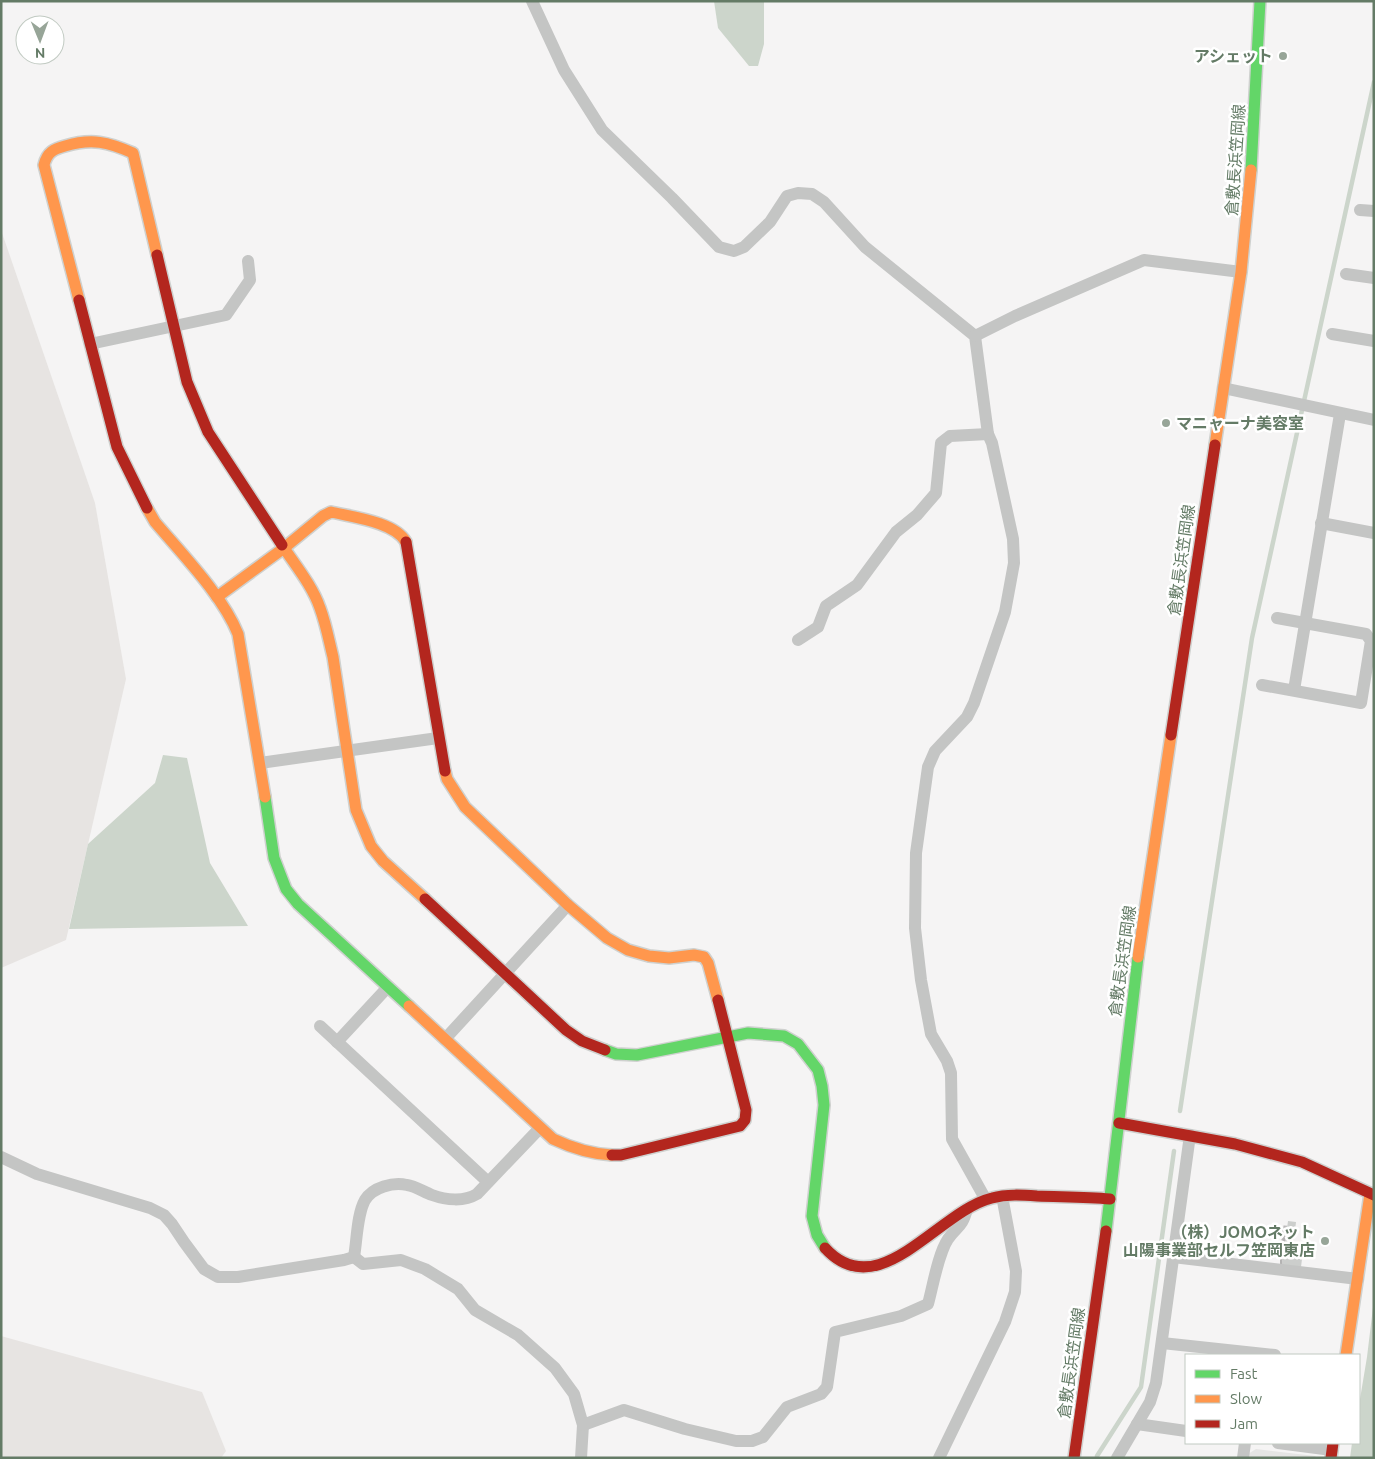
<svg xmlns="http://www.w3.org/2000/svg" width="1375" height="1459" viewBox="0 0 1375 1459" font-family="Ubuntu,'Noto Sans JP',sans-serif">
<style>
.built{fill:#e5e5e4}
.green{fill:#e7e4e2}
.water{fill:#ccd5cb}
.lines{fill:none;stroke-linecap:round;stroke-linejoin:round}
.stream{stroke:#ccd5cb;stroke-width:4.5}
.building{fill:#cccecc;filter:url(#shadow)}
.fast-casing{stroke:#cfd1cf;stroke-width:14}
.slow-casing{stroke:#cfd1cf;stroke-width:14}
.jam-casing{stroke:#cfd1cf;stroke-width:14}
.street{stroke:#c4c5c4;stroke-width:12}
.fast{stroke:#63d668;stroke-width:11}
.slow{stroke:#ff974d;stroke-width:11}
.jam{stroke:#b3261e;stroke-width:11}
.poi-dot{fill:#97a598;stroke:#fff;stroke-width:2}
.labels{text-anchor:middle;stroke-width:5;stroke-linejoin:round;paint-order:stroke}
.poi-label{font-size:16px;font-weight:bold;fill:#647b66;stroke:#fff;text-anchor:end}
.street-label{font-size:16px;fill:#647b66;stroke:#fff}
</style>
<defs>
<filter id="shadow"><feDropShadow dx="-4.5" dy="4.5" stdDeviation="0" flood-color="#0004"/></filter>
</defs>
<rect width="100%" height="100%" fill="#f5f4f4"/>
<!-- built -->
<path class="built" d="M1256 1449 1315 1456 1317 1458H1248V1454Z"/>
<!-- green -->
<g class="green">
<path d="M1 230 95 503 126 679 66 940 1 968Z"/>
<path d="M1 1336 202 1392 226 1451 221 1458H1Z"/>
</g>
<!-- water -->
<g class="water">
<path d="M714 1H764V44L758 66H749L718 28Z"/>
<path d="M163 755 187 758 210 863 248 926 69 929 88 844 155 783Z"/>
<path d="M1374 1299V1458H1350L1352 1443H1359V1405L1367 1357Z"/>
</g>
<g class="lines">
<!-- stream -->
<g class="stream">
<path d="M1180 1111 1252 638 1374 82"/>
<path d="M1097 1456 1141 1387 1174 1151"/>
</g>
</g>
<!-- building -->
<path class="building" d="M1288 1221 1296 1222 1292 1258 1302 1259 1301 1267 1282 1264Z"/>
<g class="lines">
<defs>
<g id="fast">
<path d="M1251 170 1260 1"/>
<path d="M265 797 274 858 286 889 298 904 409 1006"/>
<path d="M605 1050 616 1054 637 1055 748 1033 784 1036 798 1044 818 1070 822 1086 824 1105 812 1216 817 1235 825 1248"/>
<path d="M1106 1231 1138 957"/>
</g>
<g id="slow">
<path d="M79 300 44 165C47 152 54 149 65 146 92 138 108 142 133 153L157 255"/>
<path d="M1215 445 1241 272 1251 170"/>
<path d="M147 508 155 522C182 554 223 596 238 634L265 797"/>
<path d="M282 545C295 565 312 585 320 608 326 624 329 641 333 657L356 810 371 846 383 861 425 899"/>
<path d="M217 597 284 548 323 516 331 512C352 517 395 522 406 542"/>
<path d="M445 771 447 779 465 807 568 905 607 938 628 950 649 956 669 958 694 955 704 957 708 963 718 1000"/>
<path d="M1138 957 1171 735"/>
<path d="M409 1006 553 1139C572 1148 590 1154 612 1155"/>
<path d="M1346 1355 1370 1194"/>
</g>
<g id="jam">
<path d="M157 255 187 382 208 432 282 545"/>
<path d="M79 300 117 447 147 508"/>
<path d="M406 542 445 771"/>
<path d="M1171 735 1215 445"/>
<path d="M425 899 566 1030 582 1041 605 1050"/>
<path d="M1119 1123 1235 1144 1302 1162 1374 1195"/>
<path d="M612 1155H621L740 1126 745 1120 746 1110 718 1000"/>
<path d="M825 1248C879 1307 938 1211 992 1198 1007 1194 1022 1195 1037 1196 1062 1197 1086 1197 1110 1199"/>
<path d="M1074 1458 1106 1231"/>
<path d="M1331 1458 1333 1443"/>
</g>
</defs>
<!-- fast casing -->
<use href="#fast" class="fast-casing"/>
<!-- slow casing -->
<use href="#slow" class="slow-casing"/>
<!-- jam casing -->
<use href="#jam" class="jam-casing"/>
<!-- street -->
<g class="street">
<path d="M532 1 564 70 602 130 672 198 719 247 734 251 744 247 770 222 787 196 798 193 812 194 824 202 865 247 975 336 988 434 992 443 1013 539 1014 563 1005 612 974 703 967 717 935 751 928 767 916 853 915 928 921 980 931 1034 947 1061 951 1073 952 1139 986 1200"/>
<path d="M1360 210 1374 211"/>
<path d="M1346 274 1374 278"/>
<path d="M1332 334 1374 341"/>
<path d="M975 336 1015 316 1144 260 1241 272"/>
<path d="M90 344 226 315 250 280 248 261"/>
<path d="M1223 388 1374 420"/>
<path d="M1321 523 1374 533"/>
<path d="M798 640 818 627 826 606 857 585 896 532 917 515 936 493 941 443 950 436 988 434"/>
<path d="M1262 685 1361 703 1371 641 1366 634 1277 618"/>
<path d="M1294 690 1340 414"/>
<path d="M260 763 438 738"/>
<path d="M320 1026 488 1182"/>
<path d="M445 1039 568 905"/>
<path d="M337 1042 387 988"/>
<path d="M1 1157 37 1174 150 1208 164 1215 172 1224 184 1242 204 1269 218 1277H238L344 1260 354 1257"/>
<path d="M354 1257 363 1264 401 1260 425 1269 458 1289 475 1310 518 1335 555 1368 574 1394 583 1425 581 1458"/>
<path d="M354 1257C357 1240 357 1214 365 1200 373 1187 393 1182 407 1185 415 1186 424 1192 432 1195 446 1200 464 1202 477 1194L540 1128"/>
<path d="M1173 1257 1358 1279"/>
<path d="M1162 1343 1275 1355"/>
<path d="M1137 1424 1186 1431"/>
<path d="M583 1425 624 1410 685 1429 736 1441H752L763 1437 787 1407 821 1394 827 1387 835 1332 901 1316 928 1304C933 1286 938 1254 948 1239 958 1225 962 1228 967 1209"/>
<path d="M1278 1443 1332 1450"/>
<path d="M939 1458 1005 1322 1015 1292 1016 1271 1002 1196"/>
<path d="M1117 1458 1150 1402 1156 1383 1190 1135"/>
<path d="M1243 1458 1245 1443"/>
</g>
<!-- fast -->
<use href="#fast" class="fast"/>
<!-- slow -->
<use href="#slow" class="slow"/>
<!-- jam -->
<use href="#jam" class="jam"/>
</g>
<!-- markers -->
<g class="poi-dot">
<circle cx="1283" cy="56" r="5"/>
<circle cx="1166" cy="423" r="5"/>
<circle cx="1325" cy="1241" r="5"/>
</g>
<g class="labels">
<!-- poi labels -->
<g class="poi-label">
<text x="1273" y="62">アシェット</text>
<text x="1176" y="429" text-anchor="start">マニャーナ美容室</text>
<text x="1315" y="1238">（株）JOMOネット<tspan x="1315" dy="18">山陽事業部セルフ笠岡東店</tspan></text>
</g>
<!-- street labels -->
<g class="street-label">
<text transform="translate(1235 160) rotate(-86)" y="6">倉敷長浜笠岡線</text>
<text transform="translate(1181 560) rotate(-82)" y="6">倉敷長浜笠岡線</text>
<text transform="translate(1122 961) rotate(-82)" y="6">倉敷長浜笠岡線</text>
<text transform="translate(1071 1363) rotate(-82)" y="6">倉敷長浜笠岡線</text>
</g>
</g>
<!-- border -->
<rect width="1375" height="1459" fill="none" stroke="#647b66" stroke-width="5"/>
<!-- legend -->
<rect x="1185" y="1354" width="175" height="90" fill="#ffffff" stroke="#c1cac2"/>
<rect x="1195" y="1370" width="25" height="8" fill="#63d668" stroke="#c1cac2"/>
<text x="1230" y="1379" font-size="15" fill="#647b66">Fast</text>
<rect x="1195" y="1395" width="25" height="8" fill="#ff974d" stroke="#c1cac2"/>
<text x="1230" y="1404" font-size="15" fill="#647b66">Slow</text>
<rect x="1195" y="1420" width="25" height="8" fill="#b3261e" stroke="#c1cac2"/>
<text x="1230" y="1429" font-size="15" fill="#647b66">Jam</text>
<!-- north arrow -->
<g transform="translate(40 40) rotate(179)"><circle r="24" fill="#ffffff" stroke="#c1cac2"/>
<path d="M0-4L9 19L0 12L-9 19Z" fill="#97a598"/>
<text y="-8" font-size="14" font-weight="bold" text-anchor="middle" fill="#647b66">N</text>
</g>
</svg>
